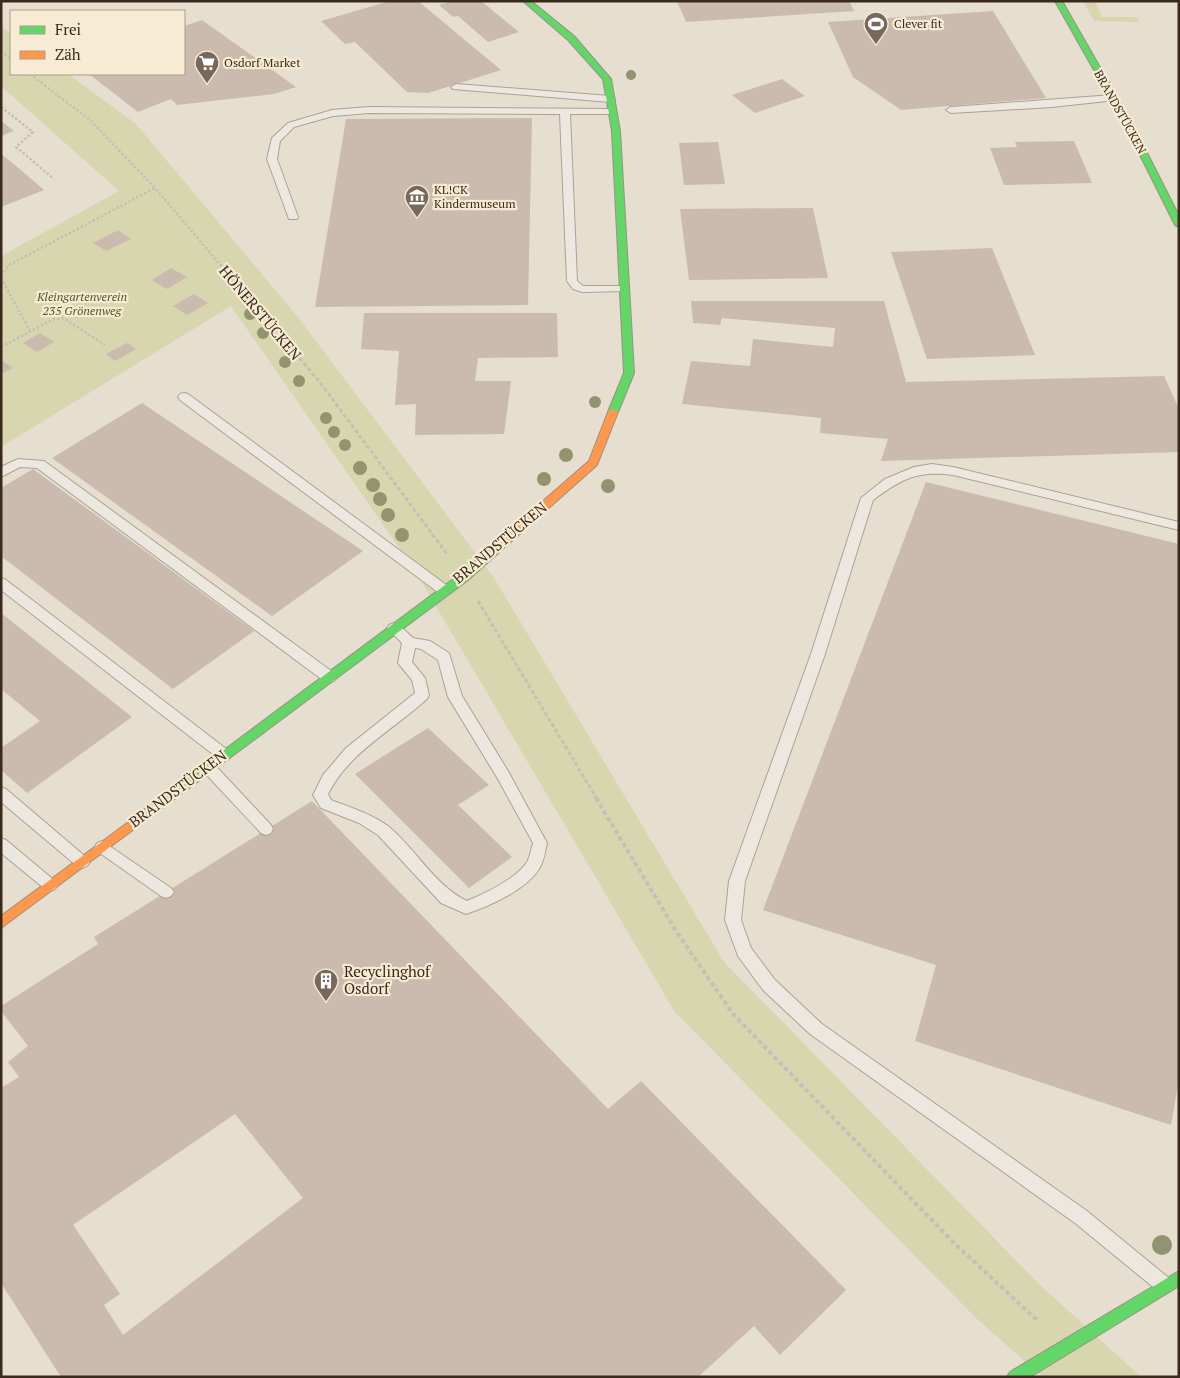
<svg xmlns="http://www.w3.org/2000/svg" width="1180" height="1378" viewBox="0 0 1180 1378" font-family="'PT Serif',serif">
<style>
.green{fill:#d7d6af}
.building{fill:#cabbae;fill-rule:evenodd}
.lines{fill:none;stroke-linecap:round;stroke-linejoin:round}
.lane-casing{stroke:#aba296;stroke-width:2}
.fast-casing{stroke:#9b9286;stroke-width:2}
.slow-casing{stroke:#9b9286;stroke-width:2}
.path-far2{stroke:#c6bfb6;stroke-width:2.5;stroke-dasharray:2.5 2;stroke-linecap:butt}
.path-far1{stroke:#c6bfb6;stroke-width:3;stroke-dasharray:4 2.5;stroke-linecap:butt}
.path{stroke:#c6bfb6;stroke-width:4;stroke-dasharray:4.5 3;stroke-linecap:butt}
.lane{fill:#ede8df;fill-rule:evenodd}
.fast{fill:#63d668;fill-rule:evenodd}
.slow{fill:#ff974d;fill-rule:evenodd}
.tree{fill:#929470}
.labels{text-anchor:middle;stroke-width:4.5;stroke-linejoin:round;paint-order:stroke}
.far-poi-label{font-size:12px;fill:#3a2a1d;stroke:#f7ebd3;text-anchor:start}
.far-street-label{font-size:12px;fill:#3a2a1d;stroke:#f7ebd3}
.far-park-label{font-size:12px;font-style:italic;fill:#4d5823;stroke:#f7ebd3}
.street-label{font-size:15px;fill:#3a2a1d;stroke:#f7ebd3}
.poi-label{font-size:15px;fill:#3a2a1d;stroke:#f7ebd3;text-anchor:start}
</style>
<rect width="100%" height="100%" fill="#e6dece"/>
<!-- green -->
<g class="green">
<path d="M1083 1H1095L1102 17H1138L1139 22 1094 21Z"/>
<path d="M1 26 11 33V74H68L136 124 297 316 494 578 724 962 1040 1285 1141 1377H1043L977 1319 675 1012 414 569 231 306 1 447V256L119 191 1 86Z"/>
</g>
<!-- building -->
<g class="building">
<path d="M390 1H418L501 70 428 93 407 92 355 42 345 44 321 21Z"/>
<path d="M453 1H481L519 32 488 42 458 16 453 17 439 5Z"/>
<path d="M677 1H849L854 11 686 22Z"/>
<path d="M993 11 1046 98 901 110 853 77 828 22Z"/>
<path d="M202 20 296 87 274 94 177 105 171 99 138 112 89 74H184V26Z"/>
<path d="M782 79 805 96 755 113 732 95Z"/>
<path d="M532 118 528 305 315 307 346 119Z"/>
<path d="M1 121 14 131 1 136Z"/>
<path d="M1074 141 1092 183 1004 185 990 148 1017 147 1015 142Z"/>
<path d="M718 142 725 184 684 185 679 143Z"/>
<path d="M1 154 15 165 44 190 1 207Z"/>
<path d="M813 208 828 278 689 280 680 209Z"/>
<path d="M118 230 131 239 106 251 93 243Z"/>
<path d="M992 248 1035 355 927 359 891 252Z"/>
<path d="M171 268 187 277 167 289 152 280Z"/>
<path d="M194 294 208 303 187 315 173 306Z"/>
<path d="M691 301H884L906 382 1164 376 1179 409V452L881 461 888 439 820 433 821 418 682 404 691 361 750 366 753 339 833 347 835 328 722 318 720 325 693 323Z"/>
<path d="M364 313H557L558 357 478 358 475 381H511L504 434 415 435 416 404 395 405 399 351 361 349Z"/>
<path d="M40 333 54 342 37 352 23 343Z"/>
<path d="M127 343 136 349 115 361 106 354Z"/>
<path d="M1 360 13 368 1 374Z"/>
<path d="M142 403 363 551 272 616 52 458Z"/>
<path d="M33 469 254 631 173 689 1 556V488Z"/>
<path d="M926 482 1179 544V1079L1171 1125 915 1041 936 965 763 910Z"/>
<path d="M1 613 132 717 27 793 1 770V748L40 721 1 689Z"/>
<path d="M428 728 489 785 458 805 512 857 469 888 355 774Z"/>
<path d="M312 801 608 1109 641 1081 846 1290 780 1355 754 1326 698 1377H61L1 1283V1088L19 1077 8 1062 28 1046 1 1011V1006L98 944 94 937ZM235 1114 303 1198 123 1335 104 1305 120 1294 73 1225Z"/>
</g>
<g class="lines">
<defs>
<g id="lane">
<path d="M456 84 610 96 615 99 610 102 453 89 451 87Z"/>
<path d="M1113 95 1116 96V100L1052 107 951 113 946 110 951 107Z"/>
<path d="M369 107 615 109V113L612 114H570L577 281 583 286H624L628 287 629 289 628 291 582 292 573 289 567 281 560 114 369 113 333 116 294 127 280 141 277 159 298 217 297 219H289L267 159 272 138 288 123 332 110Z"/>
<path d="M184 393 188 394 449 587 451 590 449 593H439L180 400 178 397 180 394Z"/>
<path d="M18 459 44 461 334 673 336 677 334 681 329 682 324 681 37 468 20 467 1 477V467Z"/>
<path d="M932 464 953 467 1179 522V530L953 475C917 470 901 479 873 500L825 654 745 881 741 920 751 948 775 980 822 1024 1087 1211 1170 1279 1173 1285 1170 1291 1164 1294 1158 1291 1075 1223 810 1034 763 990 738 956 725 920 729 881 811 654 861 498 885 479 914 467Z"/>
<path d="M1 578 6 580 229 751 231 755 229 759 224 761 219 759 1 590Z"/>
<path d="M394 623 399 625 413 638 430 641 449 653 462 696 508 771 547 843C545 852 544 861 539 869 526 890 488 907 466 914L441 903 378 835 359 823 321 808 313 795 323 775 346 748 415 693 412 680 398 663 402 643 387 628 389 625ZM415 648 421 649 438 660 448 697 498 779 533 843C531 849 530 857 527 862 516 879 484 894 467 901 434 885 416 849 388 826 371 814 350 807 331 800L328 794C349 752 393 730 427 699L429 695 425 678 412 662Z"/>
<path d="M208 761 213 763 271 825 273 829 271 833 266 835 261 833 203 771 201 767 203 763Z"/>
<path d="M1 787 6 789 87 858 90 862 87 866 82 868 77 866 1 802Z"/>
<path d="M1 838 6 840 55 881 58 885 55 889 50 891 45 889 1 853Z"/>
<path d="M102 841 171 888 174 892 171 896 166 898 161 896 97 851 95 847 97 843Z"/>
</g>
<g id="fast">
<path d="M523 1H531L574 36 611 79 620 131 634 373 618 412 613 415 608 412 624 373 612 131 603 79 568 40Z"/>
<path d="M1055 1H1062L1133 125 1179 216V227L1175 225 1125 125Z"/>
<path d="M492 548 497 552 496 555 468 580 153 815 149 817 145 815 143 812 145 809 460 574 488 549Z"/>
<path d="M1179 1271V1286L1030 1377H1007L1010 1372Z"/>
</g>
<g id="slow">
<path d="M613 409 618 412 597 465 496 555H488L487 552 488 549 589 461 608 412Z"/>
<path d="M149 807 153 809 155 812 153 815 1 928V916Z"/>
</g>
</defs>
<!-- lane casing -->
<use href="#lane" class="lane-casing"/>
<!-- fast casing -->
<use href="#fast" class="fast-casing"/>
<!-- slow casing -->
<use href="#slow" class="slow-casing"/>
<!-- path-far2 -->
<g class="path-far2">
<path d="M1 51 11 59"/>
<path d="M30 74 90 120 155 188 292 349"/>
<path d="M1 107 33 132 16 147 54 179"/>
<path d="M1 276 9 265 155 188"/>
<path d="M1 278 30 331"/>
<path d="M1 347 54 319 63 318 105 345"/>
</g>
<!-- path-far1 -->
<g class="path-far1">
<path d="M291 348 322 385 447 554"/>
<path d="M478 601 597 799"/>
</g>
<!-- path -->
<path class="path" d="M596 798 676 931 733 1014 952 1241 1038 1321"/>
<!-- lane -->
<use href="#lane" class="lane"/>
<!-- fast -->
<use href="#fast" class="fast"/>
<!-- slow -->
<use href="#slow" class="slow"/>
</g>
<!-- trees -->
<g class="tree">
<circle cx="631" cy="75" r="5"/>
<circle cx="250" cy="314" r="6"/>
<circle cx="263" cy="333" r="6"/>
<circle cx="285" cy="362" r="6"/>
<circle cx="299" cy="381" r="6"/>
<circle cx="595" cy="402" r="6"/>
<circle cx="326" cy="418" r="6"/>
<circle cx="334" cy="432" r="6"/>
<circle cx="345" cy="445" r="6"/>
<circle cx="566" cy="455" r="7"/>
<circle cx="360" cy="468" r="7"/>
<circle cx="544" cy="479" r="7"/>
<circle cx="373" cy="485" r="7"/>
<circle cx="608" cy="486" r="7"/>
<circle cx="380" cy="499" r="7"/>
<circle cx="388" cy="515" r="7"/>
<circle cx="402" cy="535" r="7"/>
<circle cx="1162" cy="1245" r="10"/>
</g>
<!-- icons -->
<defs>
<symbol id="stadium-pin" viewBox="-11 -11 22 30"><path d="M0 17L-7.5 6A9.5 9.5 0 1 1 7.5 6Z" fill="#76695b" stroke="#f7ebd3"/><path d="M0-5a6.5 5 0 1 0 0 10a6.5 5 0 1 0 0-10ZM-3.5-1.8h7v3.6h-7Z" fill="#fff"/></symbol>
<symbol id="supermarket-pin" viewBox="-11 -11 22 30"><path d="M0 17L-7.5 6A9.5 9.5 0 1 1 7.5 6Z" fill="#76695b" stroke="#f7ebd3"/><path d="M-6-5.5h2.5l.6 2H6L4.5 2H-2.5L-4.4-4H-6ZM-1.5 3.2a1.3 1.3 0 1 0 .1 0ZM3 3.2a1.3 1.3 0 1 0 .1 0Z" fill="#fff"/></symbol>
<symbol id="museum-pin" viewBox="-11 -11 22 30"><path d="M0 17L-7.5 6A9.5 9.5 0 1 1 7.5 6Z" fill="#76695b" stroke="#f7ebd3"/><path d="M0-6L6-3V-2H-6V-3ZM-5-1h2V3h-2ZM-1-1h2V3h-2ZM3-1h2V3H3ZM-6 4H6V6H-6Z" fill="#fff"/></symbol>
<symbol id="building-pin" viewBox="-11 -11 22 30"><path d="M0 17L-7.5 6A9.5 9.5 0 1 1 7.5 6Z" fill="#76695b" stroke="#f7ebd3"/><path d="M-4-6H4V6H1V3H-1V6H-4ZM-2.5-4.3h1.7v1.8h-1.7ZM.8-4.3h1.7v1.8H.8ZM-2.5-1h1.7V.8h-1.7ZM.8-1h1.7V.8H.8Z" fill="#fff"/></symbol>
</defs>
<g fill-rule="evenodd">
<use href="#stadium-pin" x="862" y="10" width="28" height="38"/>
<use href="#supermarket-pin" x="193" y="49" width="28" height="38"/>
<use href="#museum-pin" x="403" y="183" width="28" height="38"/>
<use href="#building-pin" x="312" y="967" width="28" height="38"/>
</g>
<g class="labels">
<!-- far-poi labels -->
<g class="far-poi-label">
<text x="894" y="28">Clever fit</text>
<text x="224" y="67">Osdorf Market</text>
<text x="434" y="194">KL!CK<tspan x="434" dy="14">Kindermuseum</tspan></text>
</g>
<!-- far-street labels -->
<g class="far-street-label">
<text transform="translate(1120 112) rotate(61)" y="4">BRANDSTÜCKEN</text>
</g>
<!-- far-park labels -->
<g class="far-park-label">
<text x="82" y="301">Kleingartenverein<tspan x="82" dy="14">235 Grönenweg</tspan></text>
</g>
<!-- street labels -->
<g class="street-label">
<text transform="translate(260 313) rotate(50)" y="5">HÖNERSTÜCKEN</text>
<text transform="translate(500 543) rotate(-40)" y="5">BRANDSTÜCKEN</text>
<text transform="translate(178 789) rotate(-37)" y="5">BRANDSTÜCKEN</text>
</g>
<!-- poi labels -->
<g class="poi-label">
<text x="344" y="977">Recyclinghof<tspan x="344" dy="17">Osdorf</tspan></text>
</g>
</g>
<!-- border -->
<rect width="1180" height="1378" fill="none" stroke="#3a2a1d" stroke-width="5"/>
<!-- legend -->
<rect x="10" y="10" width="175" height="65" fill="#f7ebd3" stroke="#ab9e8a"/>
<rect x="20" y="26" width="25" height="8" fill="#63d668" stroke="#ab9e8a"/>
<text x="55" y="35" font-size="15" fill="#3a2a1d">Frei</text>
<rect x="20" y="51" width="25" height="8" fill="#ff974d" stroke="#ab9e8a"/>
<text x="55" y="60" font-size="15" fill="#3a2a1d">Zäh</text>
</svg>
